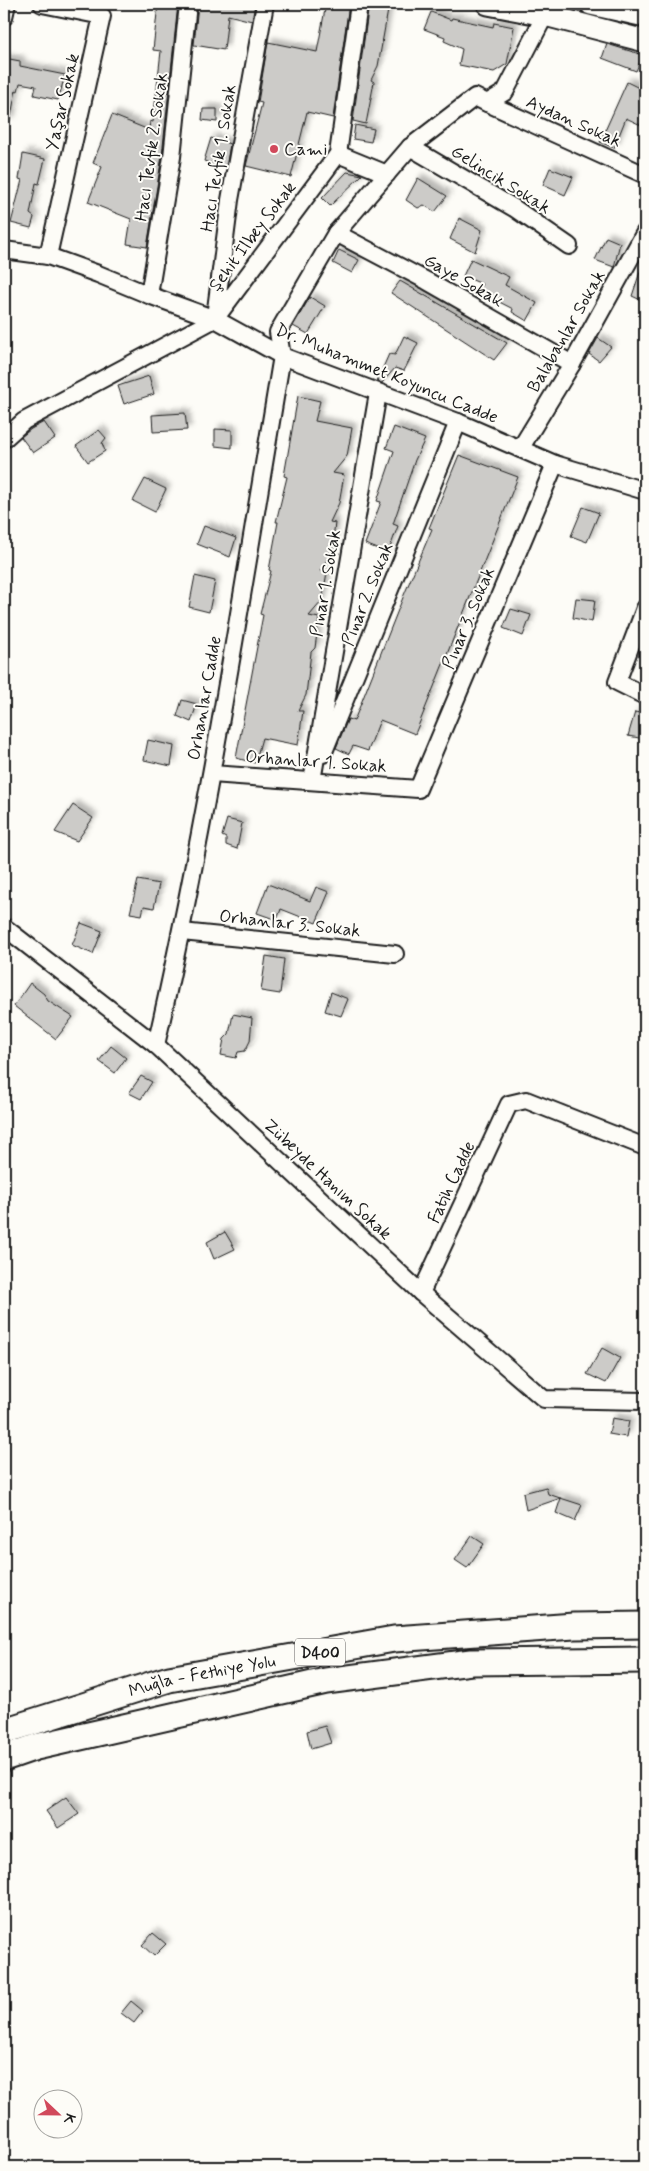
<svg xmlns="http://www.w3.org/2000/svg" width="649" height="2171" viewBox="0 0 649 2171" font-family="Mynerve,sans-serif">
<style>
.building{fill:#cccbc8;stroke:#1c1c1c;filter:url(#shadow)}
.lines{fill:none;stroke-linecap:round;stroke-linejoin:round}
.minor-casing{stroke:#1c1c1c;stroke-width:20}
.major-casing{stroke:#1c1c1c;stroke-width:25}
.highway-casing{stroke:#1c1c1c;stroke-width:29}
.minor{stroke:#fdfcf7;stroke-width:16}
.major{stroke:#fdfcf7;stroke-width:21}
.highway{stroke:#fdfcf7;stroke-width:25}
.poi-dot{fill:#d1495b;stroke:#fdfcf7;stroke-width:2}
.labels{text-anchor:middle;stroke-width:4;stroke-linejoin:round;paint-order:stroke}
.shield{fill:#fdfcf7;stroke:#605f5e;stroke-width:1}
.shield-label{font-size:16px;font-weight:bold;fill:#1c1c1c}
.street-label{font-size:18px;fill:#1c1c1c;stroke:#fdfcf7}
.poi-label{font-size:18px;fill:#1c1c1c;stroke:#fdfcf7;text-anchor:start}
</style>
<defs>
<filter id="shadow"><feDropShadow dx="4.5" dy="-4.5" stdDeviation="2.5" flood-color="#0004"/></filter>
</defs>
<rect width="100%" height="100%" fill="#fdfcf7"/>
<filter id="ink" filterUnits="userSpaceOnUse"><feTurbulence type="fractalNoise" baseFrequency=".02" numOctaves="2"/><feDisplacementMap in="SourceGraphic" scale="10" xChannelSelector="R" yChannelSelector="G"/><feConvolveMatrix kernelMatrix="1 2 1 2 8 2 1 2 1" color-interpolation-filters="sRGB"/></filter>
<g filter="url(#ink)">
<!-- building -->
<g class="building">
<path d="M158 4H178L162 156 147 247 127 244 131 219 88 202 102 167 93 163 112 115 149 130 150 121 153 122 161 51 153 50Z"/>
<path d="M198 4H255L252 21 228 15 224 50 194 45Z"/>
<path d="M326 4H349L333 118 307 112 291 177 246 166 262 103 258 102 268 42 317 52Z"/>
<path d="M369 4H379V7L388 10 378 66 371 80 374 82 366 124 353 121Z"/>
<path d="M431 12 451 20 452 18 493 27 494 23 514 27 507 64 494 72 459 65 462 49 444 41 445 37 424 29Z"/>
<path d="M607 44 643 55 636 71 602 58Z"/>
<path d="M4 58 20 61V66L65 75 58 100 34 95 36 86 20 83 18 91 16 90 10 121 4 120Z"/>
<path d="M627 82 645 91V127L626 118 614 148 600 142Z"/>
<path d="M203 109H217V122L202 120Z"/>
<path d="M355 125 374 129 371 142 353 139Z"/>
<path d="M211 138 230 144 226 168 204 161Z"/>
<path d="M23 154 45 159 39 184 36 183 30 214 34 217 31 228 11 223 22 180 19 179Z"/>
<path d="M550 168 573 177 565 195 543 185Z"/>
<path d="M347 172 362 175 330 206 322 198Z"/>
<path d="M418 178 447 196 435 212 424 205 418 208 406 200Z"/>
<path d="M459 218 482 230 475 252 450 239Z"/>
<path d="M606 237 620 243 614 267 595 260Z"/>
<path d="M339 250 359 260 352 273 333 263Z"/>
<path d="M471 259 509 277 505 285 537 303 527 321 512 312 513 309 478 291 482 284 463 276Z"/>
<path d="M643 263 645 264V302L632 296Z"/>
<path d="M400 281 507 343 494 360 391 293Z"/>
<path d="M310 297 325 306 308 334 293 326Z"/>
<path d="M404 336 418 343 404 371 395 368 382 383 377 381 389 354 395 355Z"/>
<path d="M598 338 611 347 599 361 589 354Z"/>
<path d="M149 376 154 394 124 404 118 386Z"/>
<path d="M298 396 320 401 315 421 352 428 347 456 333 473 344 475 339 503 330 522 335 523 331 553 320 571 327 572 322 601 309 616 319 618 315 648 311 652 306 695 298 711H303L298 745 262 738 255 763 236 758 263 615 260 614 271 571 269 570 278 522H276L287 477 284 476Z"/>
<path d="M185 413 187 430 153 432 152 415Z"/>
<path d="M44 422 55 438 33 453 21 437 31 429Z"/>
<path d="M394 427 425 439 415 460 393 524 398 526 388 553 365 544 381 502 377 501 394 451 386 448Z"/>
<path d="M215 429 232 430V448L215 446Z"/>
<path d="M99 430 106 438 102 443 105 451 88 462 76 446Z"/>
<path d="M459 455 518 477 415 734 380 720 368 751 353 746 349 754 336 748 348 719 354 721 404 595 432 529 429 528Z"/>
<path d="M145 479 166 489 155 512 133 501Z"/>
<path d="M583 507 599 513 587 542 571 536Z"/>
<path d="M204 526 236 538 230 557 197 544Z"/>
<path d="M195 576 215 581 209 612 189 607Z"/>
<path d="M576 598 595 600 592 622 573 618Z"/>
<path d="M511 609 531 615 523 636 503 628Z"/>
<path d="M182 700 197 704 191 722 177 716Z"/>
<path d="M635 712 645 714V739L628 736Z"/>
<path d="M148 740 174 746 171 766 144 760Z"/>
<path d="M73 805 93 818 77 841 55 832Z"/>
<path d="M227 819 242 823 237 849 226 845V838L222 836Z"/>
<path d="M138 880 159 884 154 908 144 906 142 915 130 913Z"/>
<path d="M268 884 310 901 316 887 329 892 316 923 281 909 277 920 257 913Z"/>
<path d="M81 923 102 931 93 954 72 945Z"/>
<path d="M266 956 284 959 280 994 261 991Z"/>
<path d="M30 983 44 994 48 1001 73 1017 56 1039 14 1006Z"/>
<path d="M331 992 348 999 341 1016 325 1011Z"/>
<path d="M233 1014 252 1018 250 1041 245 1051 238 1052 236 1058 221 1055 224 1039 229 1034Z"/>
<path d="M111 1046 126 1058 115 1073 99 1061Z"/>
<path d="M141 1076 152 1082 141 1099 129 1093Z"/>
<path d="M225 1232 235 1249 214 1259 207 1242Z"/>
<path d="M602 1348 620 1358 606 1383 587 1374Z"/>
<path d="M612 1418 629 1421 626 1437 609 1434Z"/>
<path d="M546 1487 548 1494 582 1505 575 1521 556 1513 561 1498 526 1510 523 1493Z"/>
<path d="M472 1536 484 1544 467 1568 455 1560Z"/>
<path d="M325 1726 331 1743 311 1749 307 1731Z"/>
<path d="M66 1797 79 1814 58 1828 46 1811Z"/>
<path d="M153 1933 166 1944 154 1956 142 1945Z"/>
<path d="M131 2001 143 2011 134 2023 121 2013Z"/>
</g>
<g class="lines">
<defs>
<g id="minor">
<path d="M42 4 102 16 48 256"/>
<path d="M4 17 7 4"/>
<path d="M487 103 645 175"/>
<path d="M410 147 514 208 569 246"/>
<path d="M338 154 387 174"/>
<path d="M336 233 427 281 572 364"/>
<path d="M4 250 48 256 98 274 149 295 215 319 282 356 458 422 555 464 645 491"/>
<path d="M149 295 172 157 188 4"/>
<path d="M215 317 230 200 265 4"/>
<path d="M4 439 24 421 215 319 338 154 359 4"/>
<path d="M520 449 572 364 645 232"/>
<path d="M645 608 617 682 645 696"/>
<path d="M323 754 458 422"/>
<path d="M212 774 418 789 555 464"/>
<path d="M312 781 378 393"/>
<path d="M4 927 156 1045 421 1293 544 1399 645 1401"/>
<path d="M182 932 395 954"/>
<path d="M156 1045C208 818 243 587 282 356L278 332 336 233 410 147 475 97 487 103 505 92 545 15"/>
<path d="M421 1293 509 1104 526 1100 645 1147"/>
</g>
<g id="major">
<path d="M488 4 545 15 645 41"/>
<path d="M591 4 645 16"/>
</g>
<g id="highway">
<path id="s1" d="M4 1731 169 1679 394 1639 574 1626 645 1625"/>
<path d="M4 1758 36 1747 326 1681 471 1662 645 1660"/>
</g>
</defs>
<!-- minor casing -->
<use href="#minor" class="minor-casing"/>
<!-- major casing -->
<use href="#major" class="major-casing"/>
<!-- highway casing -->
<use href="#highway" class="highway-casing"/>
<!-- minor -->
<use href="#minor" class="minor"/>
<!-- major -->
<use href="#major" class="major"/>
<!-- highway -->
<use href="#highway" class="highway"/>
</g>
</g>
<!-- markers -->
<circle class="poi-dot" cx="274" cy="149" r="5"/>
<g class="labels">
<!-- shield labels -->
<rect class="shield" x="295" y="1638.5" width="50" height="27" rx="4"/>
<g class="shield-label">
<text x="320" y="1658">D400</text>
</g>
<!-- street labels -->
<g class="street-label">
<text transform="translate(62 102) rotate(-77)" y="6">Yaşar Sokak</text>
<text transform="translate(574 121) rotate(24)" y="6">Aydan Sokak</text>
<text transform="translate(151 147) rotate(-82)" y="6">Hacı Tevfik 2. Sokak</text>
<text transform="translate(218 158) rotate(-81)" y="6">Hacı Tevfik 1. Sokak</text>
<text transform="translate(501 179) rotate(32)" y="6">Gelincik Sokak</text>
<text transform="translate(252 236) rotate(-53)" y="6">Şehit İlbey Sokak</text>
<text transform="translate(464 280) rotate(30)" y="6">Gaye Sokak</text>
<text transform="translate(566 331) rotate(-60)" y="6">Balabanlar Sokak</text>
<text transform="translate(387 373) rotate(22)" y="6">Dr. Muhammet Koyuncu Cadde</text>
<text transform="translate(325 583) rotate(-80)" y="6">Pınar 1. Sokak</text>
<text transform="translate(367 594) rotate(-68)" y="6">Pınar 2. Sokak</text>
<text transform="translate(468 618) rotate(-67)" y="6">Pınar 3. Sokak</text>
<text transform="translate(204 698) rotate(-80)" y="6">Orhanlar Cadde</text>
<text transform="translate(316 761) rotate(4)" y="6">Orhanlar 1. Sokak</text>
<text transform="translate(290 923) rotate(6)" y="6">Orhanlar 3. Sokak</text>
<text transform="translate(328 1179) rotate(43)" y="6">Zübeyde Hanım Sokak</text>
<text transform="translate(451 1182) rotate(-65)" y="6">Fatih Cadde</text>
<text dy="6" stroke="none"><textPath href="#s1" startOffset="206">Muğla - Fethiye Yolu</textPath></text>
</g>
<!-- poi labels -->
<g class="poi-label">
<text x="284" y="155">Cami</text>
</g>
</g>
<!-- margin -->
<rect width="649" height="2171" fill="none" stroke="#fdfcf7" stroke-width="20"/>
<rect x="10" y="10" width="629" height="2151" fill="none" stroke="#1c1c1c" stroke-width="2" filter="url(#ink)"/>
<!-- north arrow -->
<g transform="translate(58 2114) rotate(112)"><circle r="24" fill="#fdfcf7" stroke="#a3a29f"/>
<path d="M0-4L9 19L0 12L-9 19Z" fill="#d1495b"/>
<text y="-8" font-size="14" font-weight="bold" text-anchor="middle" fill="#1c1c1c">K</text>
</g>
</svg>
